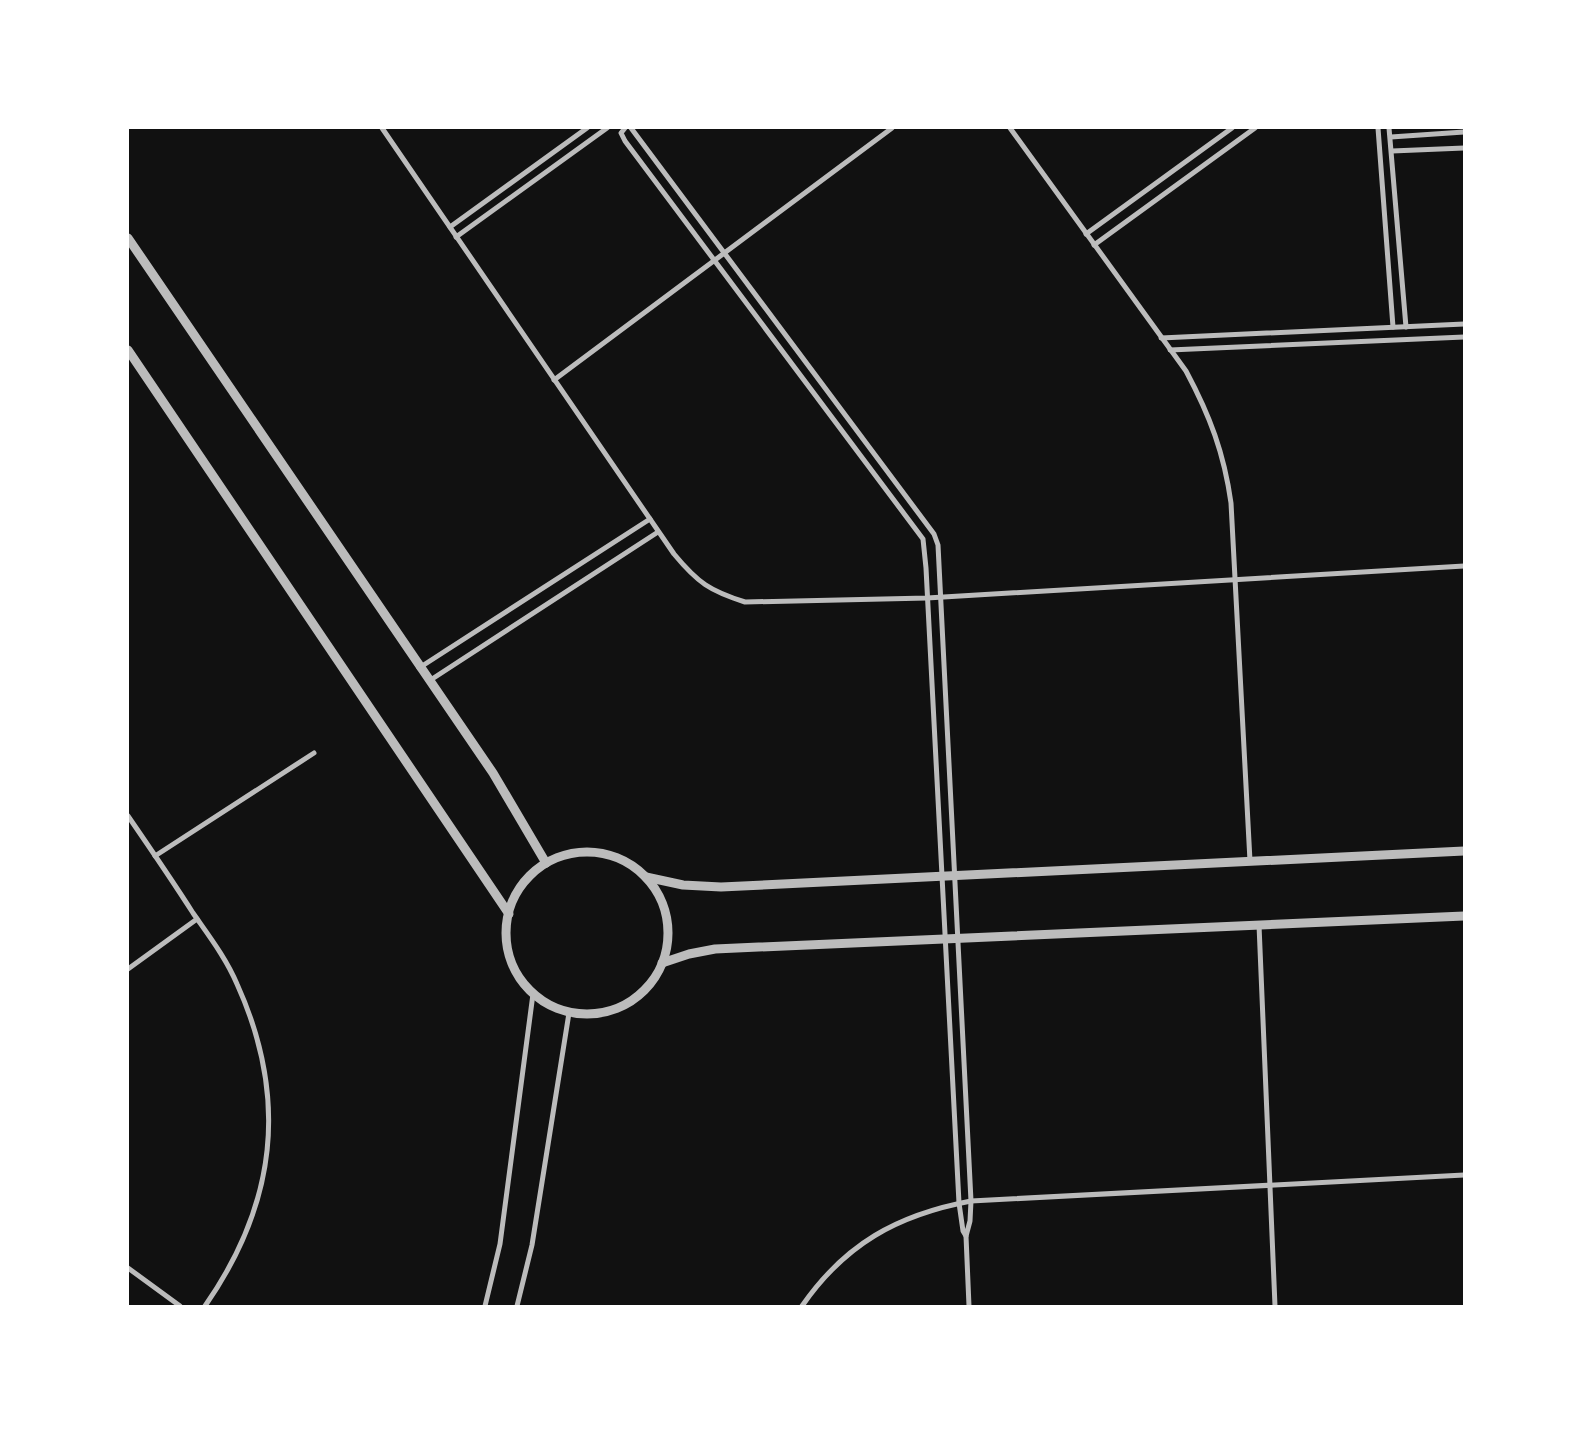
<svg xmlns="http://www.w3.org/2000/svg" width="1592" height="1434" viewBox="0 0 1592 1434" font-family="'Public Sans',sans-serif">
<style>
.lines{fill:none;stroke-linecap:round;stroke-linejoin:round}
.minor{stroke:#bcbcbc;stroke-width:5}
.tertiary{stroke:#bcbcbc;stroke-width:9}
</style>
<rect width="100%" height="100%" fill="#111"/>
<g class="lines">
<!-- minor -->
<g class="minor">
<path d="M382 128 674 554C698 583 710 591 745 602L927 598 1464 566"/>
<path d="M625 128 621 133 625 141 923 539 926 568 959 1203 963 1231 966 1236 970 1221 971 1201 938 545 934 534 631 128"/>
<path d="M1010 128 1186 371C1210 416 1224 453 1231 503L1250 861"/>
<path d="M1378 128 1393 327"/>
<path d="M1389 128 1406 327"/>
<path d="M1391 137 1464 132"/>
<path d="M1392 151 1464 148"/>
<path d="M450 227 587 128"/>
<path d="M1086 234 1232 128"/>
<path d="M456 237 607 128"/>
<path d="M1094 245 1255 128"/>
<path d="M1161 338 1464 324"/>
<path d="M1170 350 1464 337"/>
<path d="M554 380 892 128"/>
<path d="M419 668 650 519"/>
<path d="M429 681 658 532"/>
<path d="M128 816C150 848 172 880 193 913 209 936 226 958 237 984 289 1099 276 1204 205 1306"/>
<path d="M155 856 314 753"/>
<path d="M1259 925 1275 1306"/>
<path d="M128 969 197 919"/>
<path d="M966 1236 969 1306"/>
<path d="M128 1268 180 1306"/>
<path d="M485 1306 500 1244 533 994"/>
<path d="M517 1306 532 1245 569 1013"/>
<path d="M802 1306C845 1244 897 1215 971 1201L1464 1175"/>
</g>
<!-- tertiary -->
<g class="tertiary">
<path d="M128 238 493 773 546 863"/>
<path d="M128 350 509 914"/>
<circle cx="587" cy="933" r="81"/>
<path d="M646 877 683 885 721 887 1464 851"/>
<path d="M662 963 689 954 715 949 1464 916"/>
</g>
</g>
<!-- border -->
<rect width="1592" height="1434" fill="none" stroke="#ffffff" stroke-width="258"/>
</svg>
